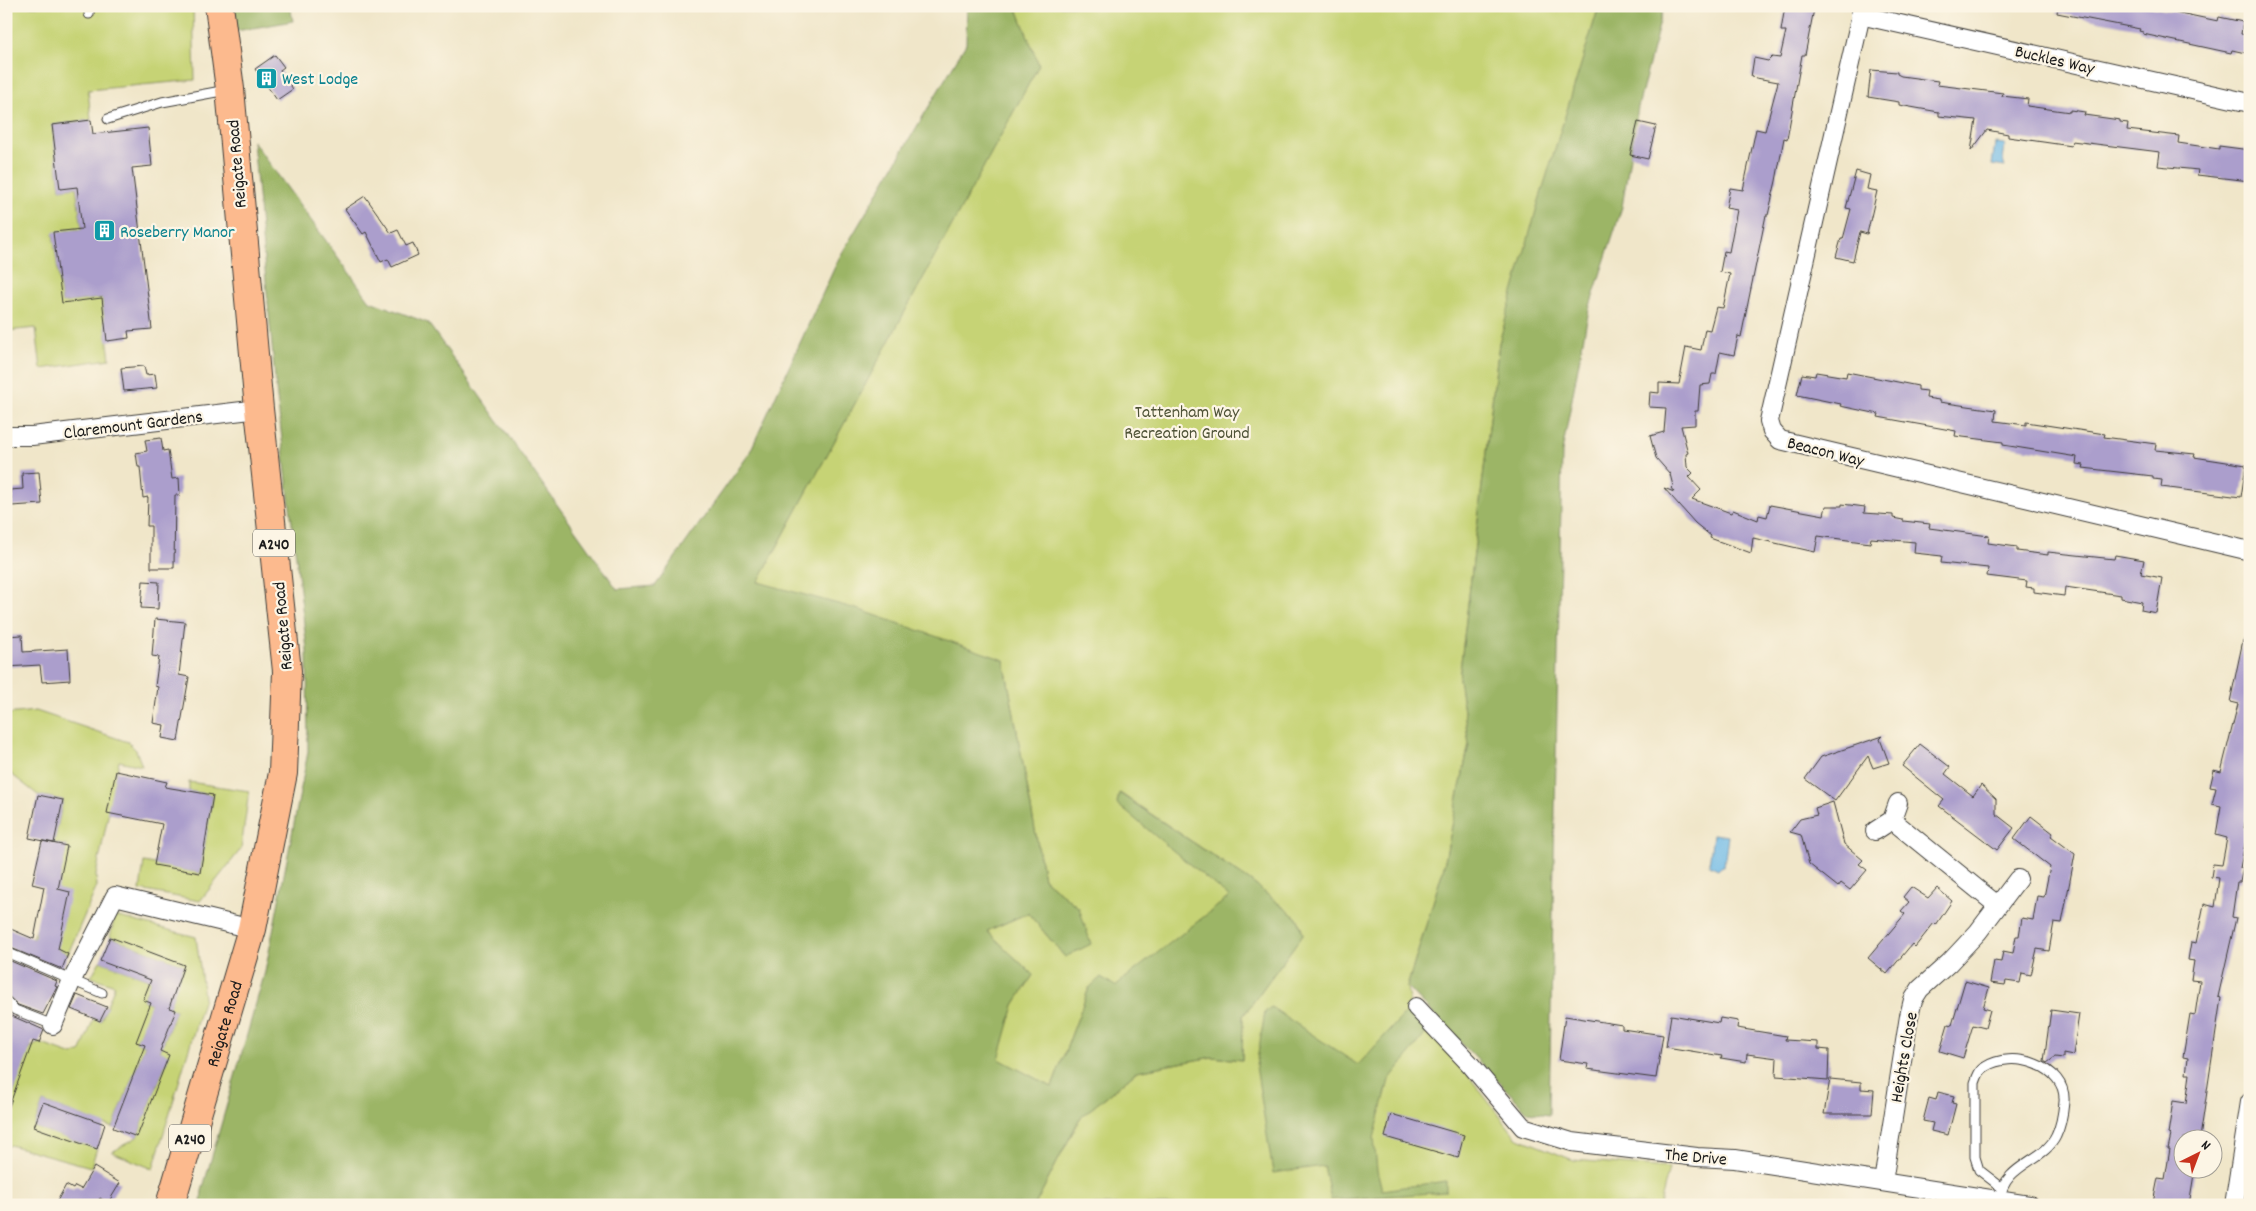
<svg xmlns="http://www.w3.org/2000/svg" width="2256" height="1211" viewBox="0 0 2256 1211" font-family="Dekko,sans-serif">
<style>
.green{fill:#c6d375;stroke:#717848}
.forest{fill:#9cb566;stroke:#5c6841}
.water{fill:#6ebae7;stroke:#456b82}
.building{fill:#ab9ecc}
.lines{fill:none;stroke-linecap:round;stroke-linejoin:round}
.service-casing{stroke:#3c3a36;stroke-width:11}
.minor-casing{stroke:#3c3a36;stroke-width:20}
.trunk-casing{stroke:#3c3a36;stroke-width:30}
.service{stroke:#fff;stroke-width:9}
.minor{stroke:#fff;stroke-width:18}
.trunk{stroke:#fcba8e;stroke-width:28}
.labels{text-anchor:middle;stroke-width:4.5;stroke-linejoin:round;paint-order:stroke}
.shield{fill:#fcf5e5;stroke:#5f5d58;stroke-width:1}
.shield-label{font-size:16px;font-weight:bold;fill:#1c1c1c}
.street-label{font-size:18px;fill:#1c1c1c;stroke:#fcf5e5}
.culture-label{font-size:18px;fill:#0d838f;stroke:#fcf5e5;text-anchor:start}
.park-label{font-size:18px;fill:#4f5337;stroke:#fcf5e5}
</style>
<rect width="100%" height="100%" fill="#fcf5e5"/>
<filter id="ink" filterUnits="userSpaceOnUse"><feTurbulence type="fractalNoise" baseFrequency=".02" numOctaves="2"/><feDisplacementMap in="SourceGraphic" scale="10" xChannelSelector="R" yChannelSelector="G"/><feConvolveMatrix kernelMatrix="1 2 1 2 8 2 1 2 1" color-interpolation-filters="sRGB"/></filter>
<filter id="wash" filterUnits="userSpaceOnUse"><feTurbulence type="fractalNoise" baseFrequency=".0096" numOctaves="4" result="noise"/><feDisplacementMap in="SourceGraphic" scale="20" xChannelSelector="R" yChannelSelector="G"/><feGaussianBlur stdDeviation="1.12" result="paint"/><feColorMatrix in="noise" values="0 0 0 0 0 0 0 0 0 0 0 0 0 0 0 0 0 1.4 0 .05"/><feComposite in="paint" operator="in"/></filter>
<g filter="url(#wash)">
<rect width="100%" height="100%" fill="#f0e6c9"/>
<!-- green -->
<g class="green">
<path d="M6 6H193L195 80 88 90 91 120 52 125 60 189 76 187 82 229 53 233 62 303 102 298 110 359 41 369 36 328 6 331Z"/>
<path d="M1018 6H1599L1499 343 1459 679 1469 744 1443 870 1407 987 1410 1008 1467 1074 1516 1137 1573 1160 1669 1168 1660 1205H1035L1080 1118 1137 1071 1212 1057 1242 1060 1243 1016 1303 934 1298 919 1249 880 1120 793 1118 804 1230 897 1115 987 1089 988 1052 1087 998 1059 1014 1005 1033 975 987 931 1028 913 1065 957 1079 908 1044 879 1004 660 758 582 1038 65 1018 12Z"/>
<path d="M36 711 128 742 136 750 142 766 119 761 96 875 97 886 68 954 32 938 35 930 60 935 57 889 67 846 54 843 63 800 38 795 6 770V714Z"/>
<path d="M189 782 249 791 241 849 200 901 140 890 144 862 200 873 213 795 189 791Z"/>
<path d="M115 916 196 937 204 998 153 1169 112 1152 137 1137 169 1055 160 1052 176 1010 168 1008 184 965 110 937Z"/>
<path d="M100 961 151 980 143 1000 152 1004 136 1042 145 1045 113 1128 43 1102 34 1127 97 1148 91 1167 10 1145 6 1149V1090L31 1047 39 1043 73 1055 81 1051 94 1018 101 1021 115 985 91 977Z"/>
</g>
<!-- forest -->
<g class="forest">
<path d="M235 6H290L293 21 236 31Z"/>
<path d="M967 6H1016L1039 65 758 582 860 610 1004 660 1044 879 1079 908 1091 944 1065 957 1028 913 987 931 1033 975 1014 1005 999 1059 1052 1087 1089 988 1101 977 1115 986 1229 897 1117 804 1119 793 1249 880 1298 919 1303 934 1243 1016 1242 1060 1212 1057 1137 1071 1080 1118 1035 1205H201L202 1191 265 972 308 752 307 649 276 389 253 141 370 301 428 323 617 589 655 586 749 454 839 258 966 44Z"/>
<path d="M1599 6H1664L1638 107 1622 207 1589 309 1562 452 1549 1115 1528 1112 1407 987 1443 870 1469 744 1459 679 1499 343 1537 207Z"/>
<path d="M1271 1007 1358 1065 1410 1008 1427 1032 1389 1080 1374 1138 1377 1170 1382 1190 1446 1181V1192L1331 1200 1324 1166 1273 1173 1256 1066 1265 1012Z"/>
</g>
<!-- water -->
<g class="water">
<path d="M1995 143 2005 144 2003 161 2005 167 1992 165Z"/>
<path d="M1713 834 1728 836 1724 866H1721L1718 869 1709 865Z"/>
</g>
<g id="blocks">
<!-- building -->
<g class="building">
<path d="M1785 6 1814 9 1805 55H1802L1787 139 1784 138 1776 181 1768 215H1766L1741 337 1738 336 1734 355 1720 352 1716 374H1712L1710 384 1700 385 1698 411H1695V425L1681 426 1688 453 1686 454 1687 467 1693 473 1689 477 1701 490 1692 499 1731 513 1733 510 1758 520 1759 515 1767 517 1770 505 1824 515 1826 506H1842V504L1865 507 1864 513 1893 515V518L1903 520V521L1930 524 1929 528 1989 536 1988 543 2017 547V551L2048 555V552L2114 559 2115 555 2144 560 2141 574 2162 578 2156 613 2141 610 2142 602 2121 598V595L2065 587 2064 596 2034 592V588L2026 587 2027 581 1987 576 1988 568 1941 563 1942 556 1914 553 1915 542 1871 538 1870 543 1818 536 1815 552 1753 538 1751 553 1710 538 1711 536 1695 523 1664 488 1674 492 1671 488 1673 486 1670 474 1656 458 1650 436 1664 432 1666 408 1649 407 1650 392 1659 393V383L1679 384 1686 347 1701 350 1705 329 1710 330 1716 307 1723 308 1730 274 1720 272 1724 251 1729 252 1737 210 1726 208 1730 188 1743 190 1756 129 1765 131 1778 82 1751 77 1754 58 1768 61 1772 57 1780 58 1786 31H1781Z"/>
<path d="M2058 6H2146L2218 21 2219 17 2243 22 2241 34 2250 36V54L2232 50 2231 53 2143 34V32L2139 31 2140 29 2057 13Z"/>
<path d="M275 55 284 67 280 70 293 89 277 100 255 69Z"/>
<path d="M1871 70 1897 72V74L1901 76 1938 81 1937 85 2003 93 2002 96 2028 99 2027 106 2070 112V110L2085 112 2084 115 2120 120V122L2128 123 2127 130 2179 136 2178 143 2219 149V146L2250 150V181L2197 175 2198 170 2158 166 2160 152 2072 141 2071 146 2008 137V134L1987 130 1971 151 1976 120 1939 116V112L1899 105V102L1868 97Z"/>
<path d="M91 120 93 134 148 128 152 166 132 168 152 329 128 331 129 338 107 341 102 298 62 303 53 232 82 229 77 187 60 189 52 125Z"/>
<path d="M1638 122 1656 126 1648 159 1630 155Z"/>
<path d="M1856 171 1870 175 1867 189 1877 191 1867 234 1860 232 1853 261 1836 257 1841 239H1843L1851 209 1846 208Z"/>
<path d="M365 196 391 233 398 230 406 246 413 243 418 255 392 267 388 259 381 262 366 232 363 234 345 209Z"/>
<path d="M144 366 146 375 155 374 157 388 124 391 121 368Z"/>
<path d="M1816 372 1846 377 1847 372 1918 386V390L1927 391 1926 398 1939 400V402L1996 410 1995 421 2026 425V422L2105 434 2104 437 2156 444 2155 450 2195 454 2194 457 2246 465 2241 497 2161 487 2162 480 2153 479V476L2083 468 2084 465 2076 464 2077 457 2003 445V442L1955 436 1956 431 1878 417 1879 414 1840 406 1841 404 1797 395 1802 374 1815 376Z"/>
<path d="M161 438 163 451 168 450 172 479 179 478 180 495H175L174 568H151V526H147L148 497 143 498 140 467H138L136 453 147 451 145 440Z"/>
<path d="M39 472 42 504 12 506 10 490 23 489 22 473Z"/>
<path d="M143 581 159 582 158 609 141 608Z"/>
<path d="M155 619 185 622 179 675 189 677 178 741 162 738 164 725 153 723 158 687 155 686 159 657 152 656Z"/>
<path d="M22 635 23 652 68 649 70 680 42 682 40 665 6 667V636Z"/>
<path d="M2243 640 2250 641V799L2244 828 2248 829 2240 868H2243L2240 882H2237L2232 917 2236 918 2218 997 2221 998 2200 1138H2184V1168H2195L2189 1205H2163L2153 1203 2158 1178 2165 1179 2170 1149H2168L2171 1135 2168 1134 2173 1101 2186 1103 2190 1074H2186L2188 1058 2183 1057 2190 1014 2195 1015 2200 981 2191 980 2194 961 2188 960 2191 942 2196 943 2204 904 2215 907 2219 878 2211 877 2213 864 2222 865 2227 838 2216 835 2221 806 2212 804 2216 788 2210 787 2214 770 2221 772 2238 704 2230 702Z"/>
<path d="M1883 736 1880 739 1889 763 1873 768 1868 756 1835 801 1805 779 1821 757Z"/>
<path d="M1920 744 1950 767 1945 774 1973 796 1981 785 1996 799V814L2014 828 1997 850 1939 806 1944 800 1902 766Z"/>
<path d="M116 771 167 782 165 787 213 795 200 873 154 865 162 824 107 813Z"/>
<path d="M38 795 63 800 54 843 29 838Z"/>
<path d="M1833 802 1844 844 1863 860 1859 864 1867 870 1850 890 1841 883 1838 887 1809 864 1801 835 1790 832 1800 819 1817 815 1815 808Z"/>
<path d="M2031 816 2053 833 2051 836 2075 854 2062 923 2054 922 2049 951 2037 949 2031 975 2022 973 2020 983 2006 981 2005 985 1990 983 1994 961 2001 962 2003 951 2013 953 2016 936H2019L2022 918 2033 920 2037 896 2044 897 2050 867 2014 839Z"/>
<path d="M42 841 67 846 58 889 70 892 58 949 68 954 62 969 6 946V927L34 939 44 887 32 884Z"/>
<path d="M1911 887 1928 898 1937 888 1952 901 1936 925 1934 923 1915 947 1912 944 1887 974 1868 958 1905 914 1901 911 1909 902 1903 897Z"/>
<path d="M110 937 184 965 169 1008 176 1010 160 1051 169 1055 137 1137 113 1128 145 1045 136 1042 151 1003 143 1000 151 980 100 961Z"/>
<path d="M6 959 57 981 55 986 57 987 43 1014 18 1005 6 995Z"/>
<path d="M1965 981 1989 988 1983 1008 1990 1010 1985 1028 1973 1025 1963 1058 1940 1051 1948 1024 1952 1025Z"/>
<path d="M77 995 107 1007 100 1021 71 1009Z"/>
<path d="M6 1010 12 1016 44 1030 39 1043 33 1041 8 1109H6Z"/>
<path d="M2051 1010 2079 1014 2073 1055 2063 1053V1058L2055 1057 2047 1063 2044 1061Z"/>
<path d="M1671 1015 1719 1023 1720 1018 1738 1021 1737 1028 1786 1036 1785 1040 1818 1042V1049L1829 1050 1828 1080 1776 1076 1777 1058 1747 1054 1746 1062 1721 1058 1722 1056 1666 1047Z"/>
<path d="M1565 1016 1622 1025V1029L1663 1035 1656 1078 1587 1069 1588 1064 1559 1060Z"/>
<path d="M1830 1079 1861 1082V1089L1874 1090 1872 1114H1824Z"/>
<path d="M1938 1092 1954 1096 1952 1103 1956 1104 1948 1135 1931 1131 1933 1123 1923 1121 1929 1098 1936 1100Z"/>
<path d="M43 1102 105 1124 97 1149 34 1127Z"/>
<path d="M1391 1114 1464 1135 1458 1158 1385 1137Z"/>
<path d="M94 1167 120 1183 108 1203 100 1198 99 1200 107 1205H55L66 1185 73 1189 75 1186 81 1189Z"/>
</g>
</g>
</g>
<g filter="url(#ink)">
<use href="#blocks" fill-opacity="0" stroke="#3c3a36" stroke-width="1"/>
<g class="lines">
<defs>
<g id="service">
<path d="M89 14V6"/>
<path d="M108 119 162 102 227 90"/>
<path d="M6 952 102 993"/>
<path d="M6 1001 15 1010 53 1025"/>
<path d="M2000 1200C2003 1164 2044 1162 2056 1136 2061 1126 2063 1113 2064 1102 2067 1065 2011 1049 1985 1067 1979 1070 1977 1077 1975 1083V1157L1979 1170 2001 1187"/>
</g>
<g id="minor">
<path d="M1863 6 1769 421 1772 431 1780 440 2250 551"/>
<path d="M1860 15 2250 103"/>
<path d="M6 436H32L259 409"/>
<path d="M1892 820 1997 905"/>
<path d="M1875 831 1892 820 1898 803"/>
<path d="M1416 1007 1470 1064 1523 1127 1572 1142 1697 1157 1735 1159 2029 1205"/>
<path d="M53 1025 72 980 115 896 252 929"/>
<path d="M1883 1182 1909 1016 1913 1000 1920 989 1949 963 1978 932 2018 879"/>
<path d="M2234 1205 2250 1102"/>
</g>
<g id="trunk">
<path id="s1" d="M170 1205 252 929 283 773 287 671 259 409 230 89 219 6"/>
</g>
</defs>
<!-- service casing -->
<use href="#service" class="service-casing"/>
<!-- minor casing -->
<use href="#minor" class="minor-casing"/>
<!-- trunk casing -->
<use href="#trunk" class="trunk-casing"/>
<!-- service -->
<use href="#service" class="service"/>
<!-- minor -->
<use href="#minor" class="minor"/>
<!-- trunk -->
<use href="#trunk" class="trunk"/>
</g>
</g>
<!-- icons -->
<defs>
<symbol id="building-square" viewBox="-11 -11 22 22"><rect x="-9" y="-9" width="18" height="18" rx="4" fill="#0f9aa8" stroke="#fcf5e5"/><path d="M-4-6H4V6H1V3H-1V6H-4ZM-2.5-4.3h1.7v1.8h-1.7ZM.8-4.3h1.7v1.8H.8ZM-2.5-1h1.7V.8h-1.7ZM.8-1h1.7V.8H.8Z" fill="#fff"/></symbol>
</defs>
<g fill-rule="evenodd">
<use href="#building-square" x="254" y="66" width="25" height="25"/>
<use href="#building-square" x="92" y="218" width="25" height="25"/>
</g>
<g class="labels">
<!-- shield labels -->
<g class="shield">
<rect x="253" y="529.5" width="42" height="27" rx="4"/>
<rect x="169" y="1124.5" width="42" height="27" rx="4"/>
</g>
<g class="shield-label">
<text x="274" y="549">A240</text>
<text x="190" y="1144">A240</text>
</g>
<!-- street labels -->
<g class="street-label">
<text transform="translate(2055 59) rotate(13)" y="6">Buckles Way</text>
<text transform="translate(236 164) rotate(-95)" y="6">Reigate Road</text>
<text transform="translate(133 424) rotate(-7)" y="6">Claremount Gardens</text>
<text transform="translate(1826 451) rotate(14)" y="6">Beacon Way</text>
<text transform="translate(282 626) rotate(-95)" y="6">Reigate Road</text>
<text dy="6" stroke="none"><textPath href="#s1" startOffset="189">Reigate Road</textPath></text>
<text transform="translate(1903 1057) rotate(-80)" y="6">Heights Close</text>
<text transform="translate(1696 1156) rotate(5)" y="6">The Drive</text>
</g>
<!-- culture labels -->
<g class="culture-label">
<text x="282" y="84">West Lodge</text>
<text x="120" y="237">Roseberry Manor</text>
</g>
<!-- park labels -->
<g class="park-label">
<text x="1187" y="417">Tattenham Way<tspan x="1187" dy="21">Recreation Ground</tspan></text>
</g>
</g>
<!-- margin -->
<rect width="2256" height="1211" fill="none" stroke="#fcf5e5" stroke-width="25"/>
<!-- north arrow -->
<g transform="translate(2198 1154) rotate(42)"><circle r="24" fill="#fcf5e5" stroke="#a29e95"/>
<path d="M0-4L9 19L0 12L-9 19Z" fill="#c8321e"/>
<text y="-8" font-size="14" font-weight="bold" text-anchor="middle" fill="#1c1c1c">N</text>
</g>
</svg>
